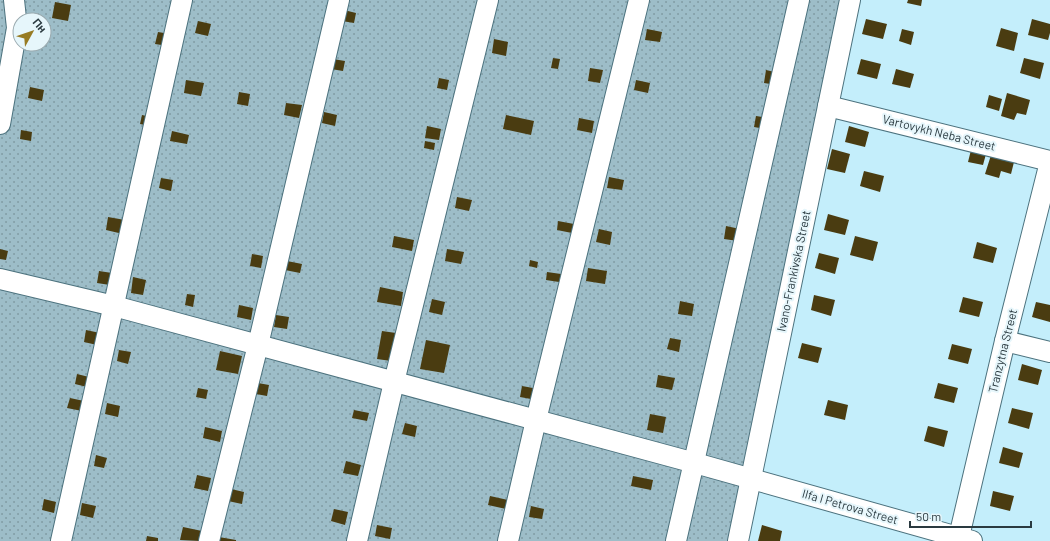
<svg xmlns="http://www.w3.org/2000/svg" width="1050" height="541" viewBox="0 0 1050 541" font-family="Barlow,sans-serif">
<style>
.garden{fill:url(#garden-dots);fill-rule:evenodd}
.building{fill:#4a3c11}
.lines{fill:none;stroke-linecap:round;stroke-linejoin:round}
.minor-casing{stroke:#4c727e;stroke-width:22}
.minor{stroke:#fff;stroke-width:20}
.labels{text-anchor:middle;stroke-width:4;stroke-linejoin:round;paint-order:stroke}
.street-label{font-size:12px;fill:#2a3a40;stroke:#e6f6fb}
</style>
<defs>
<pattern id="garden-dots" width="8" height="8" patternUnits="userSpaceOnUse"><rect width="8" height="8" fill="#9dbdc8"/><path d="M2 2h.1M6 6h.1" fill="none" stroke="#809ba4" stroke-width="1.8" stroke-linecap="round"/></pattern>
</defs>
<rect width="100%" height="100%" fill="#c4eefb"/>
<!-- garden -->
<path class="garden" d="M0 0H849L738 541H0ZM20 20H44V44H20Z"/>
<!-- building -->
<g class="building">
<path d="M908 0H922L921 6 907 3Z"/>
<path d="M55 2 71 5 68 21 52 18Z"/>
<path d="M344 10 356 13 354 23 342 21Z"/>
<path d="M866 19 887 24 883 39 862 34Z"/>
<path d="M1032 19 1050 24V33L1048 40 1028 35Z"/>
<path d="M198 21 211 24 208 36 195 33Z"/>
<path d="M1001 28 1018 33 1014 51 996 46Z"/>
<path d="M647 29 662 32 660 42 645 40Z"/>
<path d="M902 29 914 32 911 45 899 41Z"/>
<path d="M158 32 170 34 168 46 155 44Z"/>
<path d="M494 39 508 42 506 56 492 53Z"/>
<path d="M553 58 560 59 558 69 551 68Z"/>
<path d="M1024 58 1044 63 1040 79 1020 73Z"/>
<path d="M333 59 345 61 343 71 331 69Z"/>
<path d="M861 59 881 64 877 79 857 74Z"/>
<path d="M590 68 603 70 600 83 588 81Z"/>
<path d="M896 69 914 74 910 88 892 84Z"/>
<path d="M766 70 779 73 777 85 764 83Z"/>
<path d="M439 78 449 80 447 90 437 88Z"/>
<path d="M186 80 204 83 201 96 184 93Z"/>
<path d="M636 80 650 83 648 93 634 90Z"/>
<path d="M30 87 44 90 42 101 28 98Z"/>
<path d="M239 92 250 94 248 106 237 104Z"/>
<path d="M1007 93 1030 100 1026 115 1017 113 1014 120 1001 116Z"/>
<path d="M989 95 1002 99 999 111 986 107Z"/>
<path d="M286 103 302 105 299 118 284 115Z"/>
<path d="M324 112 337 115 335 126 322 123Z"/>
<path d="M142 115 151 117 150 126 140 124Z"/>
<path d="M506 115 534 121 531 135 503 129Z"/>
<path d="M756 116 768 118 766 129 754 127Z"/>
<path d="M579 118 594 121 592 133 577 130Z"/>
<path d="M427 126 441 129 439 140 425 138Z"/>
<path d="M849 126 869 132 865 147 845 142Z"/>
<path d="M21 130 32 132 31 141 20 139Z"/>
<path d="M172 131 189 135 187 144 170 141Z"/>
<path d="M425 141 435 143 434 150 424 148Z"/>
<path d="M832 149 850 154 845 173 827 169Z"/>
<path d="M971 150 986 154 983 165 968 162Z"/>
<path d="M992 152 1015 158 1011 174 1001 171 999 178 985 174Z"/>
<path d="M864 171 884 176 880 192 860 186Z"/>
<path d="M609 177 624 180 622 190 607 188Z"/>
<path d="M161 178 173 180 171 191 159 188Z"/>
<path d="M457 197 472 200 469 211 455 208Z"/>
<path d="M828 214 849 220 845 235 824 230Z"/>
<path d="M108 217 125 220 123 234 106 230Z"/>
<path d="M558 221 574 224 572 233 557 230Z"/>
<path d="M726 226 740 229 738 241 724 239Z"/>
<path d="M599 229 612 232 610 245 596 242Z"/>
<path d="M394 236 414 240 412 251 392 247Z"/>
<path d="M855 236 878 242 873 261 850 255Z"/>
<path d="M977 242 997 248 993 263 973 258Z"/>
<path d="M0 249 8 251 6 260 0 259Z"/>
<path d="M447 249 464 252 461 264 445 261Z"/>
<path d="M819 253 839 258 835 274 815 268Z"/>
<path d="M252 254 263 256 261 268 250 266Z"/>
<path d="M530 260 538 262 537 268 529 266Z"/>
<path d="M287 261 302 264 300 273 285 270Z"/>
<path d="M588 268 607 271 605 284 586 281Z"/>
<path d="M99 271 112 273 110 285 97 283Z"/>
<path d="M547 272 561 274 559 282 546 280Z"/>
<path d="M133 277 146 280 143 295 131 293Z"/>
<path d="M380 287 403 292 401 306 377 302Z"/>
<path d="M187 294 195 295 193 307 185 305Z"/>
<path d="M814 295 835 300 831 316 811 310Z"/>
<path d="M963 297 983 302 979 317 959 312Z"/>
<path d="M432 299 445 302 442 315 429 312Z"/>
<path d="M680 301 694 304 692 316 678 314Z"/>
<path d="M1036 302 1050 305V322L1032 317Z"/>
<path d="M239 305 253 308 251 320 237 317Z"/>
<path d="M276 315 289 317 287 329 274 327Z"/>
<path d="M86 330 100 333 97 345 84 342Z"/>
<path d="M382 331 396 333 391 361 377 359Z"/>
<path d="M670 338 681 340 679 352 667 349Z"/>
<path d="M426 340 450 345 444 373 420 369Z"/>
<path d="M802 343 822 348 818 363 798 358Z"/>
<path d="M952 344 972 349 968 364 948 359Z"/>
<path d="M119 350 131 352 128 364 117 361Z"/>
<path d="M220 351 242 356 238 374 216 370Z"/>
<path d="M1022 364 1042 370 1038 385 1018 380Z"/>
<path d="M77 374 89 377 87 387 75 384Z"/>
<path d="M658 375 675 378 672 390 656 387Z"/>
<path d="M258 383 269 385 267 396 256 394Z"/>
<path d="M938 383 958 388 954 403 934 398Z"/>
<path d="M522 386 533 388 531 399 520 397Z"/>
<path d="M198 388 208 390 206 399 196 397Z"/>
<path d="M70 398 84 401 82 411 67 408Z"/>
<path d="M828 400 848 405 845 420 824 415Z"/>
<path d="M107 403 120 406 118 417 105 414Z"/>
<path d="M1012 408 1033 413 1029 429 1008 423Z"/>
<path d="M354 410 369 413 367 421 352 418Z"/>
<path d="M650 414 666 417 663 433 647 430Z"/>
<path d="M405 423 417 426 415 437 402 434Z"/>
<path d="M928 426 948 431 944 447 924 441Z"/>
<path d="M205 427 222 431 220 442 203 438Z"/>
<path d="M1003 447 1023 453 1019 468 999 463Z"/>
<path d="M96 455 107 458 104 468 94 466Z"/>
<path d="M346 461 361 465 358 476 343 473Z"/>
<path d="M197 475 211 478 208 491 194 488Z"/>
<path d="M633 476 653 480 651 490 631 486Z"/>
<path d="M231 489 244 492 242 504 228 501Z"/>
<path d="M993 491 1014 496 1010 511 990 506Z"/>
<path d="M490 496 508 500 506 509 488 505Z"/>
<path d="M44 499 56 502 54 513 42 510Z"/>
<path d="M82 503 96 506 93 518 80 515Z"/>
<path d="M531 506 544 509 542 519 529 517Z"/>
<path d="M334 509 348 512 345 525 331 521Z"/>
<path d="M377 525 392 528 390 539 375 536Z"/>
<path d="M762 525 782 531 780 541H758Z"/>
<path d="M183 527 202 531 200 541 180 540Z"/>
<path d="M147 536 158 538V541H146Z"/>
<path d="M219 537 236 540V541H218Z"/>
</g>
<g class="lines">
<defs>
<g id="minor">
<path d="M828 106 1050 161"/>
<path d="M0 124 17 28 14 0"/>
<path d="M0 279 114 306 695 463 972 541"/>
<path d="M1005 341 1050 352"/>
<path d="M61 541 182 0"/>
<path d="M209 541 258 345 339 0"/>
<path d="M357 541 394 382 488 0"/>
<path d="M508 541 536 420 639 0"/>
<path d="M676 541 799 0"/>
<path d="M738 541 850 0"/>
<path d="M958 541 1005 341 1050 162"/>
</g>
</defs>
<!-- minor casing -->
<use href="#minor" class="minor-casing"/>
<!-- minor -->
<use href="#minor" class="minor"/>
</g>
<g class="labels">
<!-- street labels -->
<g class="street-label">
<text transform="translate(939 133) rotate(14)" y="4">Vartovykh Neba Street</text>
<text transform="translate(794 271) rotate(-78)" y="4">Ivano-Frankivska Street</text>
<text transform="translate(1003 351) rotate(-76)" y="4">Tranzytna Street</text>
<text transform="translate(850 507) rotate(16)" y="4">Ilfa I Petrova Street</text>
</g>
</g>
<!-- north arrow -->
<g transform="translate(32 32) rotate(50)"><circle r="19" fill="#e6f6fb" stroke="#9babb0"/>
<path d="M0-3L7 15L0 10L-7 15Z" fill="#977b23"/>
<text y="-6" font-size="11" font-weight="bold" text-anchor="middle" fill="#2a3a40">Пн</text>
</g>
<!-- scale -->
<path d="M910 521v6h121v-6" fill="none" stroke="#2a3a40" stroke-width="2"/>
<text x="916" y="521" font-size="12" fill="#2a3a40" stroke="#e6f6fb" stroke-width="3" paint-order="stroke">50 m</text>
</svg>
